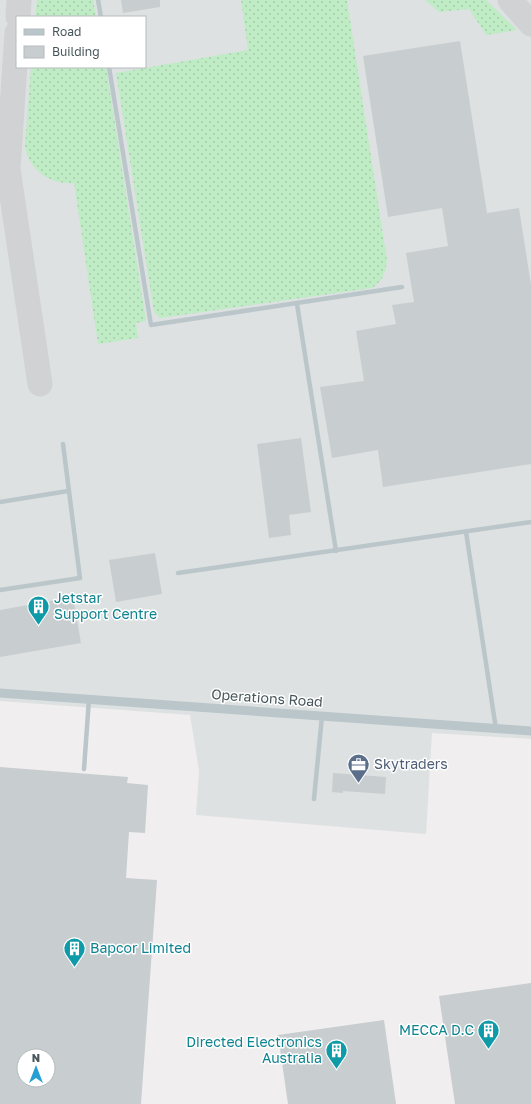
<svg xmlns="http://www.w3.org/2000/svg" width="531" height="1104" viewBox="0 0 531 1104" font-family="'Golos Text',sans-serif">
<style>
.airport{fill:#dde1e2;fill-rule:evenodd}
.grass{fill:url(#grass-dots)}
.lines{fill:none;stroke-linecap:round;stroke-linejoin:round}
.taxiway{stroke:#d0d2d4;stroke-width:25}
.building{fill:#c8cdd0;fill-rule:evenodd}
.lane{stroke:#bac6ca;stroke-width:4.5}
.street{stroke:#bac6ca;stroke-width:9}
.labels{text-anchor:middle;stroke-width:3;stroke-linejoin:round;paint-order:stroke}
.culture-label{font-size:14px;fill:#0d838f;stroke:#fff;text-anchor:start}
.street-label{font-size:14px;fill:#47565a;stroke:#fff}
.service-label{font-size:14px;fill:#4e5e75;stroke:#fff;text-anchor:start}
</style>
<defs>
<pattern id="grass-dots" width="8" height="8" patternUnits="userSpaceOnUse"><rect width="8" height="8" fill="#bfecc4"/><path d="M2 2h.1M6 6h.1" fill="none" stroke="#a6ccab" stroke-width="1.8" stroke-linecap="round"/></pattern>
</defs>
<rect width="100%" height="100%" fill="#f0eeef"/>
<!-- airport -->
<path class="airport" d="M0 0H531V739L432 733 426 834 196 815 199 771 190 715 0 701ZM17 17H145V67H17Z"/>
<!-- grass -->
<g class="grass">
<path d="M37 0H93L96 17H35Z"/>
<path d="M241 0H347L387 261C385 273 383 281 372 288L160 318 154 312 116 73 248 50Z"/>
<path d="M425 0H486L517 30 486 35 469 9 439 12Z"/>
<path d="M31 67H106L146 321 136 323 138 338 98 344 74 183C51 185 29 171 25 146Z"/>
</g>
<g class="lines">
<!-- taxiway -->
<g class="taxiway">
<path d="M510 0 531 24"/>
<path d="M18 17 19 0"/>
<path d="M17 33 8 169 40 384"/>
</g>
</g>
<!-- building -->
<g class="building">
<path d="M121 0H160V7L123 13Z"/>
<path d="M460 41 487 213 519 208 531 285V464L383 487 378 450 332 458 320 387 364 381 356 331 396 324 392 305 414 302 406 253 448 246 442 208 388 217 363 56Z"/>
<path d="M301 438 311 512 289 515 291 535 269 538 257 444Z"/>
<path d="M155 553 162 594 116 602 109 560Z"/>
<path d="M73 597 81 643 0 657V610Z"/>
<path d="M0 767 128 777 127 783 148 785 145 833 129 832 126 878 157 880 141 1104H0ZM24 1056H48V1080H24Z"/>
<path d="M333 773 386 777 385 794 343 791V793L332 792Z"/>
<path d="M531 983V1104H455L439 996Z"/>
<path d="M384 1020 396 1104H288L278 1035Z"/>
</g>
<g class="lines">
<!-- lane -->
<g class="lane">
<path d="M98 0 101 17"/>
<path d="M109 67 151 325 402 287"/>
<path d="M297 304 336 551"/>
<path d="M0 502 68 491"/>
<path d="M466 532 496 729"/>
<path d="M178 573 531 522"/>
<path d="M0 590 80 578 63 444"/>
<path d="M84 769 89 699"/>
<path d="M314 799 322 716"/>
</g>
<!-- street -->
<path class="street" d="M0 693 531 731"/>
</g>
<!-- icons -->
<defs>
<symbol id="building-pin" viewBox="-11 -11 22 30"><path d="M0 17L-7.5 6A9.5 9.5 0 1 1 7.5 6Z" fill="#0f9aa8" stroke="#fff"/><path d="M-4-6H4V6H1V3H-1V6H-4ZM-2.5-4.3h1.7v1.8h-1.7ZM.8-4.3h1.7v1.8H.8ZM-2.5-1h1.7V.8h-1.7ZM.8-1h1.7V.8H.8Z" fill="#fff"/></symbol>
<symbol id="office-pin" viewBox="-11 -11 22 30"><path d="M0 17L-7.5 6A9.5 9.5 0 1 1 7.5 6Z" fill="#5c6f8a" stroke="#fff"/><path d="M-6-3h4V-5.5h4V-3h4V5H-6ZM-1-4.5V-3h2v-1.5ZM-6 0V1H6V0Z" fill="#fff"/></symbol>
</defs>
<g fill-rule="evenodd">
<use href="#building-pin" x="26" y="594" width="25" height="34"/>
<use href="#office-pin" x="346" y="752" width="25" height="34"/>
<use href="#building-pin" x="62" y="936" width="25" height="34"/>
<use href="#building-pin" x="476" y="1018" width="25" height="34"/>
<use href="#building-pin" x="324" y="1038" width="25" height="34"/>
</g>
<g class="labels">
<!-- culture labels -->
<g class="culture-label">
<text x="54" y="603">Jetstar<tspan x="54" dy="16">Support Centre</tspan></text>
<text x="90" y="953">Bapcor Limited</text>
<text x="474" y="1035" text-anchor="end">MECCA D.C</text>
<text x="322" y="1047" text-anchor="end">Directed Electronics<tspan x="322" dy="16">Australia</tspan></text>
</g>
<!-- street labels -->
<g class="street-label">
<text transform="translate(267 698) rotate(4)" y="5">Operations Road</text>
</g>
<!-- service labels -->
<g class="service-label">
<text x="374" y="769">Skytraders</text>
</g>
</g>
<!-- legend -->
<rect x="16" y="16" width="130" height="52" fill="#ffffff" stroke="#b5bbbd"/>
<rect x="24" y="29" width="20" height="6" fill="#bac6ca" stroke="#b5bbbd"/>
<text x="52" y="36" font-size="12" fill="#47565a">Road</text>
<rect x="24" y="46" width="20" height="12" fill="#c8cdd0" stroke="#b5bbbd"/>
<text x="52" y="56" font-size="12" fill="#47565a">Building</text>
<!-- north arrow -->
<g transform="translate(36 1068)"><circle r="19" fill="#ffffff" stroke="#b5bbbd"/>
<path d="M0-3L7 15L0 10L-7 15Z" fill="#24a0d4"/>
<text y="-6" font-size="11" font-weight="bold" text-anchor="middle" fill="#47565a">N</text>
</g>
</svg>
